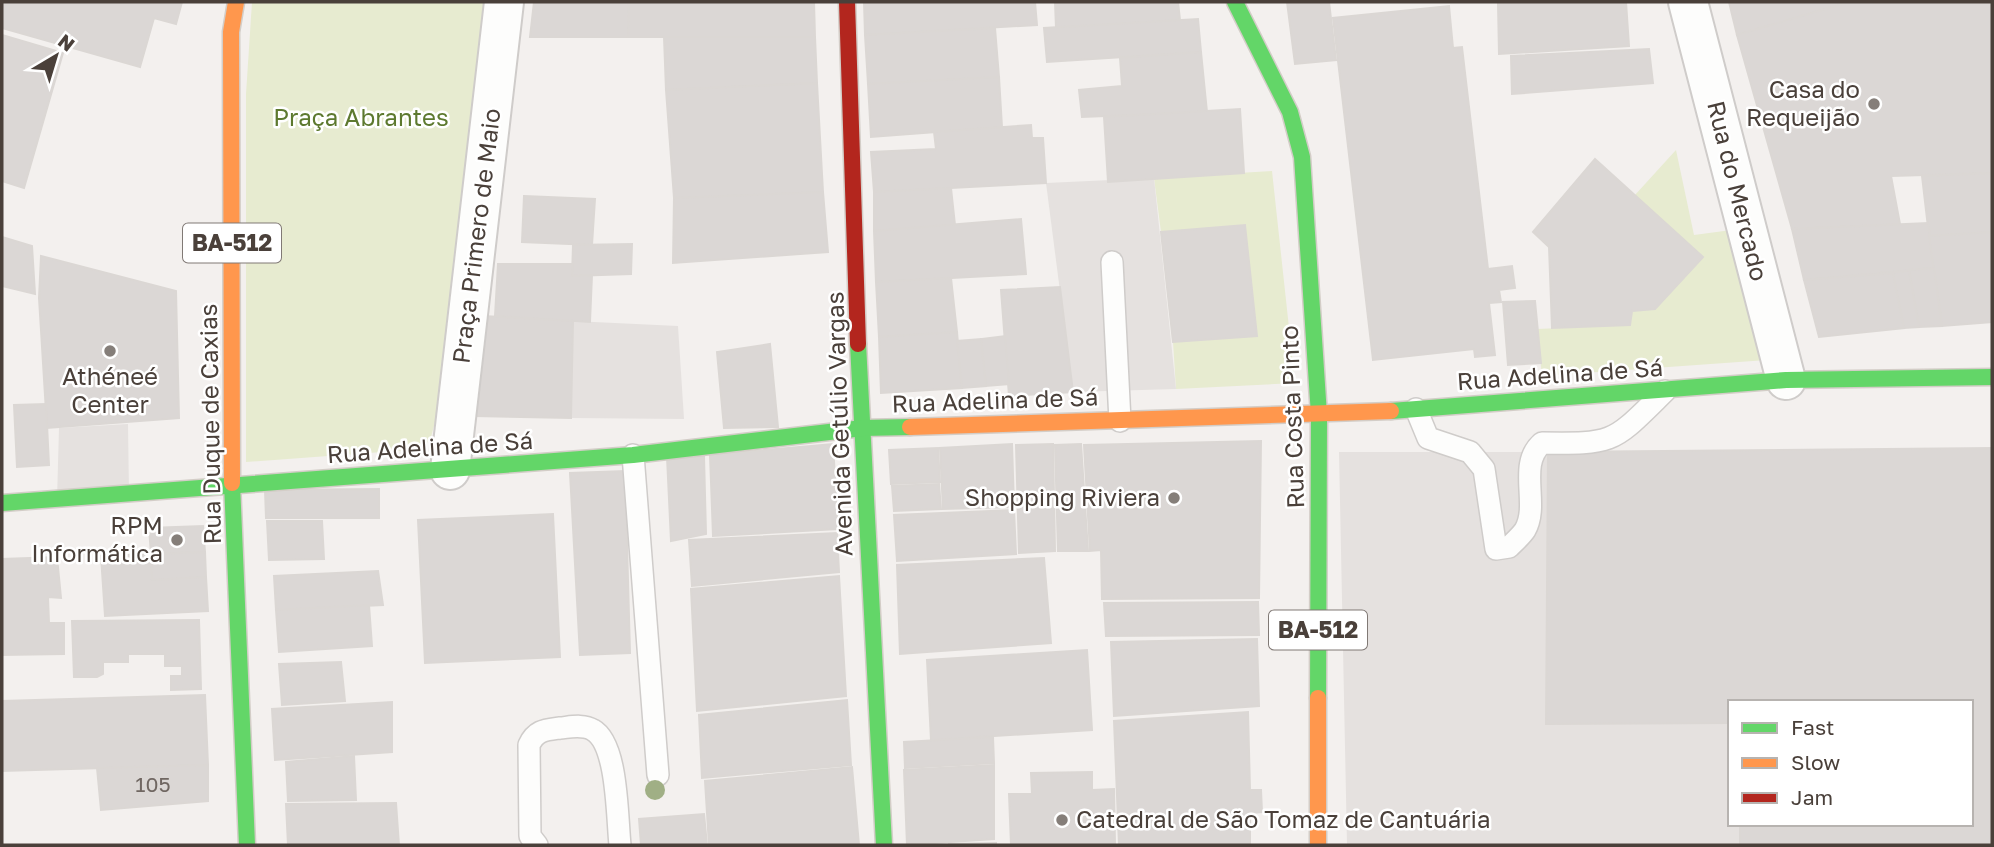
<svg xmlns="http://www.w3.org/2000/svg" width="1994" height="847" viewBox="0 0 1994 847" font-family="'Golos Text',sans-serif">
<style>
.green{fill:#e7ebd0}
.parking{fill:#e5e1df}
.building{fill:#dbd7d5;stroke:#dbd7d4;stroke-width:2}
.lines{fill:none;stroke-linecap:round;stroke-linejoin:round}
.lane-casing{stroke:#cfccca;stroke-width:24}
.street-casing{stroke:#cfccca;stroke-width:42}
.fast-casing{stroke:#d3cdc7;stroke-width:19}
.slow-casing{stroke:#d3cdc7;stroke-width:19}
.jam-casing{stroke:#d3cdc7;stroke-width:19}
.lane{stroke:#fdfdfc;stroke-width:21}
.street{stroke:#fdfdfc;stroke-width:38}
.fast{stroke:#63d668;stroke-width:16}
.slow{stroke:#ff974d;stroke-width:16}
.jam{stroke:#b3261e;stroke-width:16}
.tree{fill:#a0af85}
.poi-dot{fill:#857e79;stroke:#fff;stroke-width:2.5}
.labels{text-anchor:middle;stroke-width:5;stroke-linejoin:round;paint-order:stroke}
.number-label{font-size:21px;fill:#706762}
.shield{fill:#fff;stroke:#807975;stroke-width:2}
.shield-label{font-size:23px;font-weight:bold;fill:#4a403a}
.poi-label{font-size:24px;fill:#4a403a;stroke:#fff;text-anchor:end}
.park-label{font-size:24px;fill:#5d792f;stroke:#fff}
.street-label{font-size:24px;fill:#4a403a;stroke:#fff}
</style>
<rect width="100%" height="100%" fill="#f3f0ee"/>
<!-- green -->
<g class="green">
<path d="M252 2H493L443 392 431 437 423 449 246 462V94Z"/>
<path d="M1676 150 1694 235 1739 229 1767 360 1542 376 1537 329 1630 325 1632 311 1655 309 1702 257 1635 195Z"/>
<path d="M1272 171 1295 383 1176 389 1173 342 1257 335 1245 226 1161 232 1154 178Z"/>
</g>
<!-- parking -->
<g class="parking">
<path d="M1154 178 1176 389 1073 392 1046 183Z"/>
<path d="M573 321 678 326 684 419 571 418Z"/>
<path d="M128 424 129 493 57 499 59 428Z"/>
<path d="M1339 452H1548L1546 723H1730V824H1740V845H1347Z"/>
</g>
<!-- building -->
<g class="building">
<path d="M2 2H182L176 24 154 18 140 67 2 28Z"/>
<path d="M534 2H629L628 37H530Z"/>
<path d="M629 2H814L815 37H628Z"/>
<path d="M864 2H1035L1037 25 865 35Z"/>
<path d="M1055 2H1178L1180 20 1056 28Z"/>
<path d="M1287 2H1329L1336 60 1295 64Z"/>
<path d="M1626 2 1629 46 1499 54 1498 3Z"/>
<path d="M1729 2H1849L1737 35Z"/>
<path d="M1849 2H1992V173L1891 176 1900 224 1792 229 1737 35Z"/>
<path d="M1449 6 1453 48 1462 47 1488 269 1512 266 1515 288 1499 290 1501 302 1489 303 1495 355 1475 357 1474 349 1373 360 1333 18Z"/>
<path d="M1198 19 1201 52 1047 62 1044 28Z"/>
<path d="M995 28 999 77 868 84 865 35Z"/>
<path d="M2 35 63 53 24 188 2 181Z"/>
<path d="M664 37H815L817 83 666 90Z"/>
<path d="M1649 49 1653 83 1512 94 1511 56Z"/>
<path d="M1201 52 1207 112 1082 117 1079 90 1122 86 1120 58Z"/>
<path d="M999 77 1002 127 871 137 868 84Z"/>
<path d="M817 83 823 192 674 198 666 90Z"/>
<path d="M1240 109 1244 173 1108 182 1104 117Z"/>
<path d="M1031 125 1032 138H1043L1046 183 874 192 871 152 936 149 934 132Z"/>
<path d="M1595 159 1703 257 1655 309 1632 311 1630 325 1552 328 1549 247 1533 232Z"/>
<path d="M1992 173V232L1929 236 1922 176Z"/>
<path d="M951 188 955 225 874 231V192Z"/>
<path d="M823 192 828 252 673 263 674 198Z"/>
<path d="M524 196 595 199 592 245 522 242Z"/>
<path d="M1021 219 1026 274 876 282 874 231Z"/>
<path d="M1928 223 1934 268 1804 280 1792 229Z"/>
<path d="M1245 225 1257 336 1173 342 1161 232Z"/>
<path d="M1992 232V322L1942 326 1929 236Z"/>
<path d="M2 237 32 246 35 294 2 286Z"/>
<path d="M632 244 631 274 572 276 573 245Z"/>
<path d="M41 256 176 291 179 418 47 428 39 298Z"/>
<path d="M498 264H573L572 276 592 275 590 322 495 316Z"/>
<path d="M1934 268 1942 326 1919 327 1909 270Z"/>
<path d="M1909 270 1919 327 1904 328 1893 273Z"/>
<path d="M1893 273 1904 328 1819 337 1804 280Z"/>
<path d="M951 278 957 332 879 337 876 282Z"/>
<path d="M1060 287 1073 392 1009 396 1001 290Z"/>
<path d="M1535 301 1541 363 1508 365 1503 302Z"/>
<path d="M483 316 573 321 571 418 475 416Z"/>
<path d="M957 332 962 388 881 393 879 337Z"/>
<path d="M1005 336 1009 384 986 386 981 339Z"/>
<path d="M981 339 986 386 962 388 957 341Z"/>
<path d="M770 344 778 427 724 428 717 352Z"/>
<path d="M46 404 49 465 17 467 14 405Z"/>
<path d="M1261 441 1259 598 1102 599 1101 550 1090 551 1084 445Z"/>
<path d="M833 444 838 529 713 536 710 455Z"/>
<path d="M1012 444 1014 507 943 509 940 448Z"/>
<path d="M1053 444 1055 551 1019 553 1016 445Z"/>
<path d="M1081 444 1088 551H1058L1055 445Z"/>
<path d="M938 448 940 482 891 484 889 450Z"/>
<path d="M1992 448V845H1740V824H1971V702H1730V723L1546 724 1548 452Z"/>
<path d="M704 456 706 534 671 541 667 457Z"/>
<path d="M625 471 630 653 580 655 570 473Z"/>
<path d="M939 484 941 509 894 511 892 486Z"/>
<path d="M379 489V518H266L265 490Z"/>
<path d="M1014 510 1016 554 897 561 894 515Z"/>
<path d="M553 514 560 657 425 663 418 520Z"/>
<path d="M267 521H322L324 559 269 560Z"/>
<path d="M203 526 205 552 151 554 149 528Z"/>
<path d="M837 533 839 572 692 586 689 540Z"/>
<path d="M205 552 206 577 152 580 151 554Z"/>
<path d="M151 554 152 580 206 577 208 611 105 616 101 556Z"/>
<path d="M57 557 61 598 48 597 49 623H64V654L2 655V559Z"/>
<path d="M1044 558 1051 643 900 654 897 565Z"/>
<path d="M378 571 383 605 276 610 274 576Z"/>
<path d="M839 576 846 696 697 711 691 589Z"/>
<path d="M1258 602 1259 635 1106 636 1104 603Z"/>
<path d="M369 605 372 646 279 652 276 610Z"/>
<path d="M199 620 201 689 171 690V676H182V666H165V654H128V662H103V674L97 677H74L72 621Z"/>
<path d="M1257 639 1259 706 1114 716 1111 642Z"/>
<path d="M1087 650 1092 730 931 740 927 660Z"/>
<path d="M341 662 345 701 282 705 279 664Z"/>
<path d="M205 695 208 765 2 771V701Z"/>
<path d="M847 700 851 765 702 778 699 715Z"/>
<path d="M392 702V752L275 760 272 709Z"/>
<path d="M1248 712 1250 790H1261L1262 812 1250 813V845H1119L1114 721Z"/>
<path d="M993 737 994 763 905 768 904 742Z"/>
<path d="M354 756 356 800 288 801 286 762Z"/>
<path d="M208 765V801L101 810 97 768Z"/>
<path d="M994 765V839L907 845 904 770Z"/>
<path d="M852 767 859 845H709L705 781Z"/>
<path d="M1092 772V790L1114 789 1115 845H1011L1009 794H1032L1031 773Z"/>
<path d="M396 803 399 845H288L286 804Z"/>
<path d="M704 814 707 845H641L639 819Z"/>
<path d="M996 843V845L948 844Z"/>
</g>
<g class="lines">
<defs>
<g id="lane">
<path d="M1112 262 1120 421"/>
<path d="M1416 409 1428 438 1470 452 1484 469 1496 549 1509 547C1514 542 1521 536 1525 530 1540 504 1517 465 1542 443 1616 444 1612 443 1665 391"/>
<path d="M633 455 658 775"/>
<path d="M537 845 530 836 529 745C536 730 545 730 560 728 571 727 583 724 593 730 618 744 617 818 620 845"/>
</g>
<g id="street">
<path d="M1688 2 1786 380"/>
<path d="M450 470 504 2"/>
</g>
<g id="fast">
<path d="M1235 2 1290 112 1302 157 1319 415 1318 698"/>
<path d="M858 344 884 845"/>
<path d="M1391 411 1786 380 1992 377"/>
<path d="M232 483 247 845"/>
<path d="M2 503 633 455 863 428 910 427"/>
</g>
<g id="slow">
<path d="M910 427 1391 411"/>
<path d="M232 483 231 32 236 2"/>
<path d="M1318 845V698"/>
</g>
<path id="jam" d="M847 2 858 344"/>
</defs>
<!-- lane casing -->
<use href="#lane" class="lane-casing"/>
<!-- street casing -->
<use href="#street" class="street-casing"/>
<!-- fast casing -->
<use href="#fast" class="fast-casing"/>
<!-- slow casing -->
<use href="#slow" class="slow-casing"/>
<!-- jam casing -->
<use href="#jam" class="jam-casing"/>
<!-- lane -->
<use href="#lane" class="lane"/>
<!-- street -->
<use href="#street" class="street"/>
<!-- fast -->
<use href="#fast" class="fast"/>
<!-- slow -->
<use href="#slow" class="slow"/>
<!-- jam -->
<use href="#jam" class="jam"/>
</g>
<!-- trees -->
<circle class="tree" cx="655" cy="790" r="10"/>
<!-- markers -->
<g class="poi-dot">
<circle cx="1874" cy="104" r="7"/>
<circle cx="110" cy="351" r="7"/>
<circle cx="1174" cy="498" r="7"/>
<circle cx="177" cy="540" r="7"/>
<circle cx="1062" cy="820" r="7"/>
</g>
<g class="labels">
<!-- number labels -->
<g class="number-label">
<text x="153" y="792">105</text>
</g>
<!-- shield labels -->
<g class="shield">
<rect x="183" y="223.5" width="98" height="39" rx="5"/>
<rect x="1269" y="610.5" width="98" height="39" rx="5"/>
</g>
<g class="shield-label">
<text x="232" y="251">BA-512</text>
<text x="1318" y="638">BA-512</text>
</g>
<!-- poi labels -->
<g class="poi-label">
<text x="1860" y="98">Casa do<tspan x="1860" dy="28">Requeijão</tspan></text>
<text x="110" y="385" text-anchor="middle">Athéneé<tspan x="110" dy="28">Center</tspan></text>
<text x="1160" y="506">Shopping Riviera</text>
<text x="163" y="534">RPM<tspan x="163" dy="28">Informática</tspan></text>
<text x="1076" y="828" text-anchor="start">Catedral de São Tomaz de Cantuária</text>
</g>
<!-- park labels -->
<g class="park-label">
<text x="361" y="126">Praça Abrantes</text>
</g>
<!-- street labels -->
<g class="street-label">
<text transform="translate(1737 191) rotate(76)" y="8">Rua do Mercado</text>
<text transform="translate(477 236) rotate(-83)" y="8">Praça Primero de Maio</text>
<text transform="translate(1560 375) rotate(-4)" y="8">Rua Adelina de Sá</text>
<text transform="translate(995 401) rotate(-2)" y="8">Rua Adelina de Sá</text>
<text transform="translate(1293 417) rotate(-92)" y="8">Rua Costa Pinto</text>
<text transform="translate(211 424) rotate(-91)" y="8">Rua Duque de Caxias</text>
<text transform="translate(840 424) rotate(-92)" y="8">Avenida Getúlio Vargas</text>
<text transform="translate(430 448) rotate(-4)" y="8">Rua Adelina de Sá</text>
</g>
</g>
<!-- border -->
<rect width="1994" height="847" fill="none" stroke="#4a403a" stroke-width="7"/>
<!-- legend -->
<rect x="1728" y="700" width="245" height="126" fill="#ffffff" stroke="#b7b3b0" stroke-width="2"/>
<rect x="1742" y="723" width="35" height="10" fill="#63d668" stroke="#b7b3b0" stroke-width="2"/>
<text x="1791" y="735" font-size="21" fill="#4a403a">Fast</text>
<rect x="1742" y="758" width="35" height="10" fill="#ff974d" stroke="#b7b3b0" stroke-width="2"/>
<text x="1791" y="770" font-size="21" fill="#4a403a">Slow</text>
<rect x="1742" y="793" width="35" height="10" fill="#b3261e" stroke="#b7b3b0" stroke-width="2"/>
<text x="1791" y="805" font-size="21" fill="#4a403a">Jam</text>
<!-- north arrow -->
<g transform="translate(56 56) rotate(38)" stroke="#ffffff" stroke-width="5" paint-order="stroke">
<path d="M0-5L12 26L0 18L-12 26Z" fill="#4a403a"/>
<text y="-10" font-size="19" font-weight="bold" text-anchor="middle" fill="#4a403a">N</text>
</g>
</svg>
